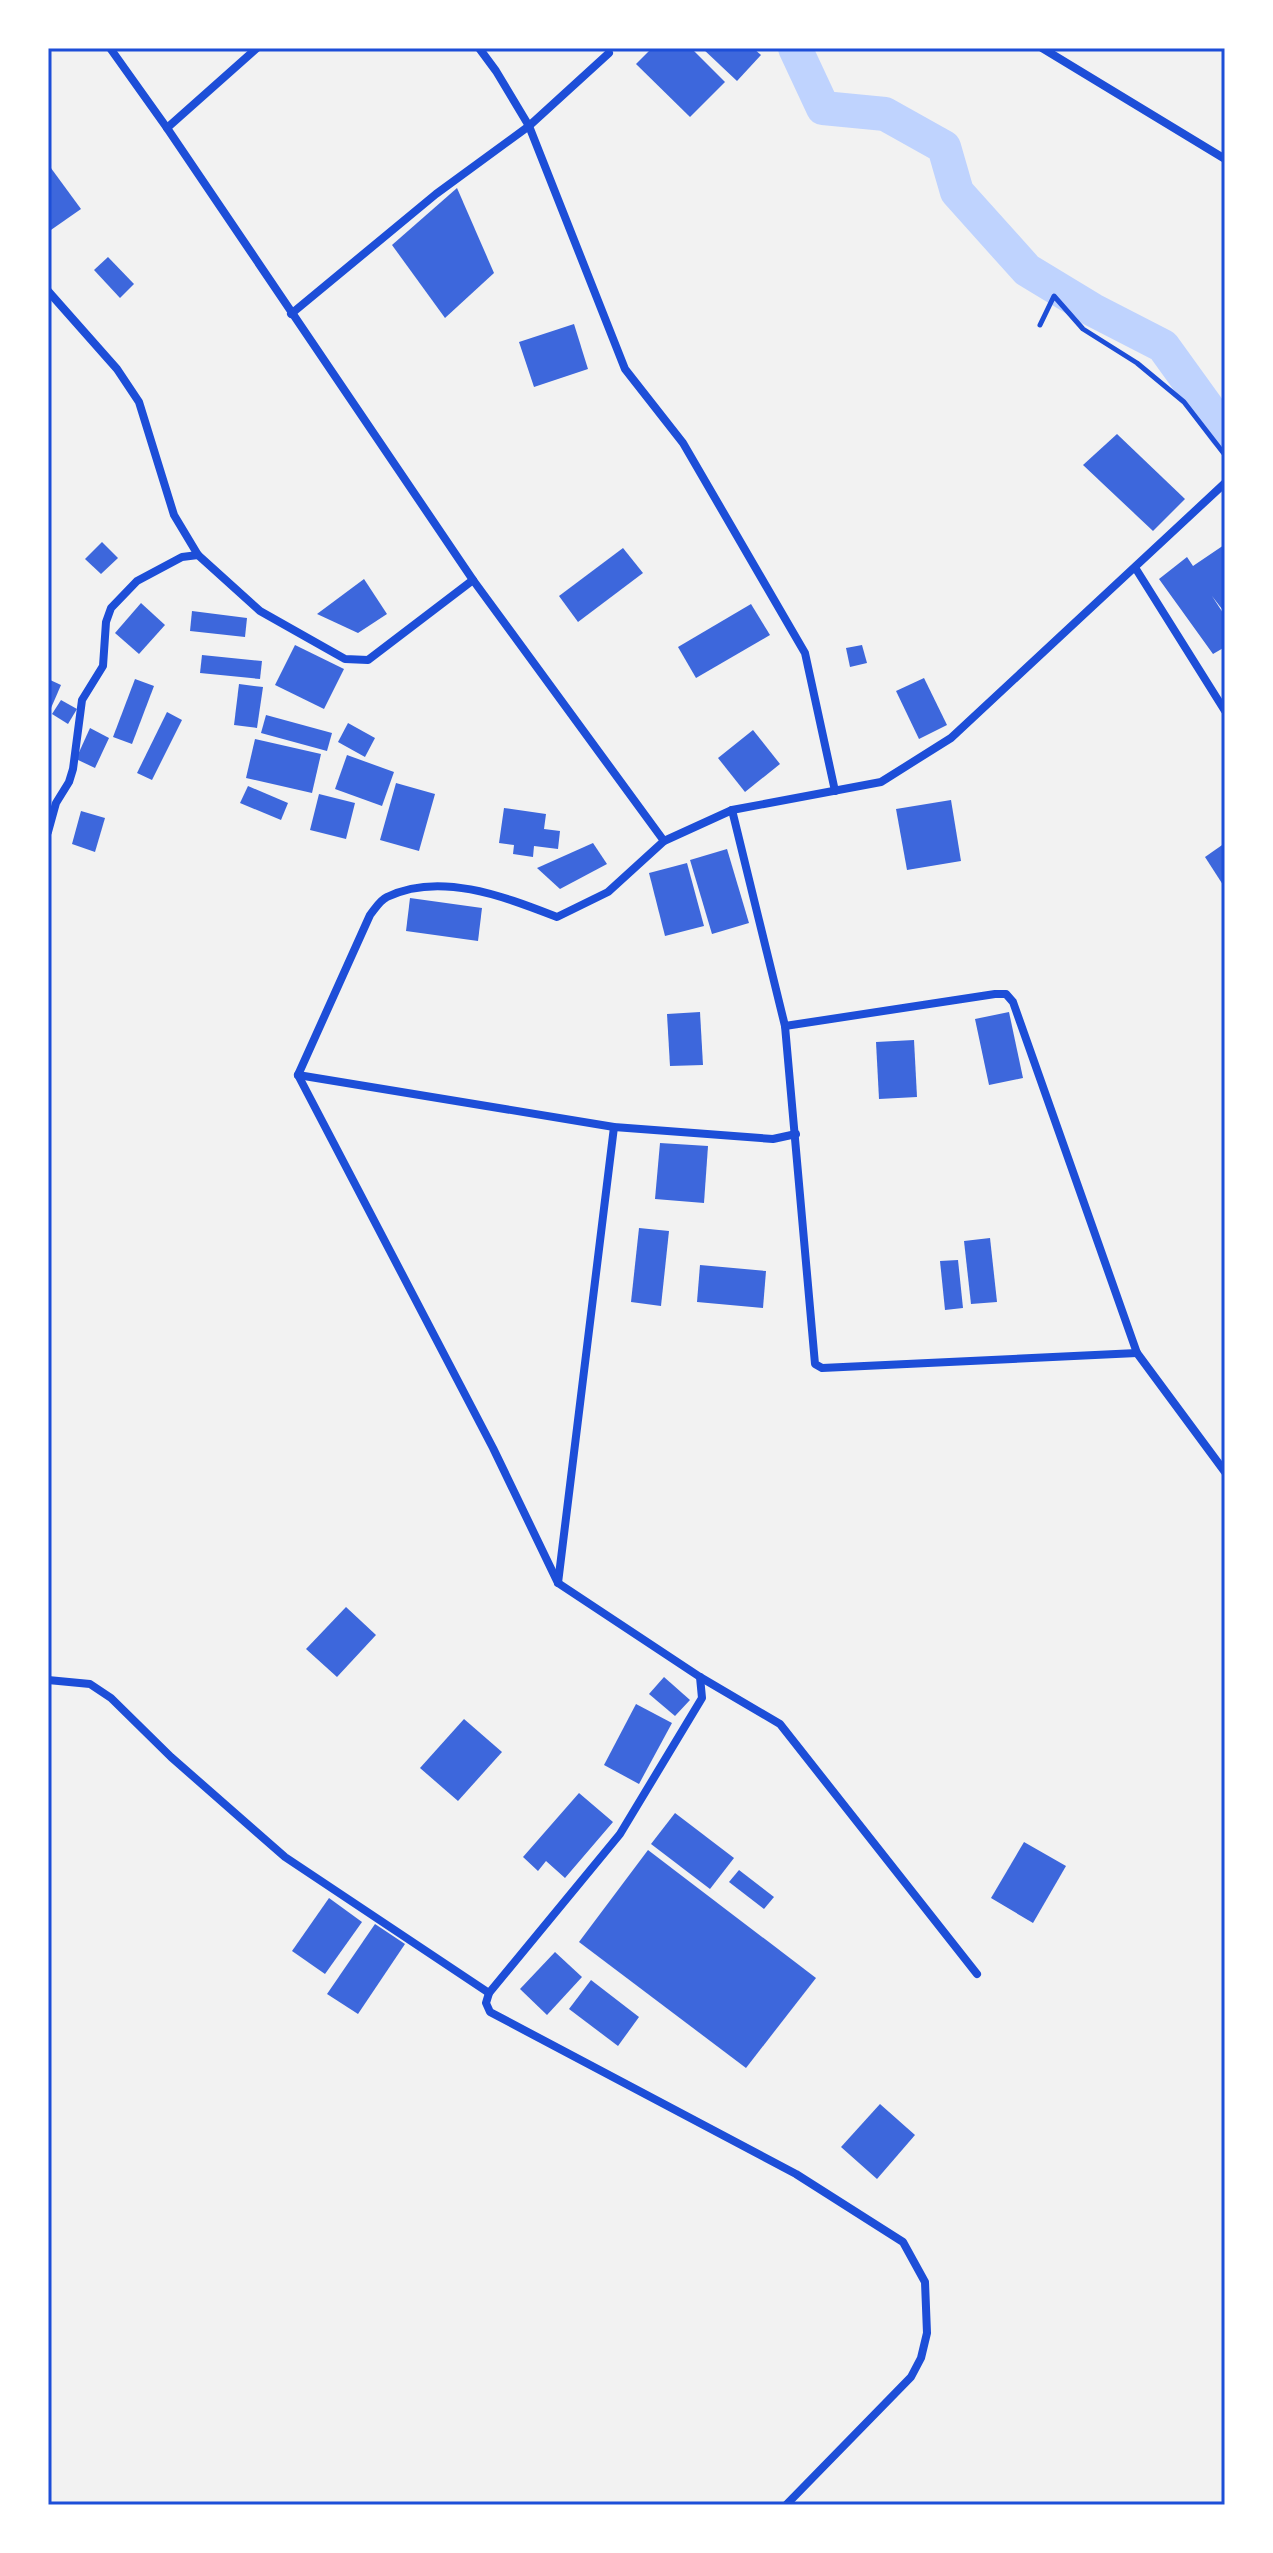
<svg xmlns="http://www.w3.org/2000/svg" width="1273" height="2553" viewBox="0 0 1273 2553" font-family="Bitter,serif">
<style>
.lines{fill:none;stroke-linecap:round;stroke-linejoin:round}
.canal{stroke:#bfd3fe;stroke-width:34}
.building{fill:#3d67dc}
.path{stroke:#1d4ed8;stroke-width:5}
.minor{stroke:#1d4ed8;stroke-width:8}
.neatline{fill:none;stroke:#1d4ed8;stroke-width:3}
</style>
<rect width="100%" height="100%" fill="#f2f2f2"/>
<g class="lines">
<!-- canal -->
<path class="canal" d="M795 48 823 108 885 114 944 147 957 192 1027 270 1093 310 1163 346 1225 432"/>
</g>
<!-- building -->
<g class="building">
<path d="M652 48H691L725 82 690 117 636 64Z"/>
<path d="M702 48H753L761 55 737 81Z"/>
<path d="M48 164 81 209 48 232Z"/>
<path d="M457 188 494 273 445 318 392 245Z"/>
<path d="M108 257 134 284 120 298 94 270Z"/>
<path d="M574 324 588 369 534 387 519 342Z"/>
<path d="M1117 434 1185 499 1153 531 1083 465Z"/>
<path d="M102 542 118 558 101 574 85 559Z"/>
<path d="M1224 545 1225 613 1212 596 1225 616V647L1213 654 1159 579 1187 557 1193 566Z"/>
<path d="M623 548 643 573 578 622 559 596Z"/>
<path d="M364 579 387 614 358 633 317 614Z"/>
<path d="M141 603 165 625 139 654 115 633Z"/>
<path d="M751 604 770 635 696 678 678 647Z"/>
<path d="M192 611 247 618 245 637 190 631Z"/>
<path d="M295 645 344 669 324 709 275 685Z"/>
<path d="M862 645 867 663 850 667 846 648Z"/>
<path d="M202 655 262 661 260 679 200 673Z"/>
<path d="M924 678 947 725 919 739 896 691Z"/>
<path d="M48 679 61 685 48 715Z"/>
<path d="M135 679 154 686 132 744 113 737Z"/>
<path d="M239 684 263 687 257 728 234 725Z"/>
<path d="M61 700 77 709 68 724 52 714Z"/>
<path d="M167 712 182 720 152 780 137 773Z"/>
<path d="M266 715 332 733 327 751 261 733Z"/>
<path d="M348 723 375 738 365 757 338 742Z"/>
<path d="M90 728 109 738 95 768 76 759Z"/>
<path d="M753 730 780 764 745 792 718 758Z"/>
<path d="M255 739 321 754 312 793 246 778Z"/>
<path d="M347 755 394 772 382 806 335 789Z"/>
<path d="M396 783 435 794 419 851 380 840Z"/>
<path d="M248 786 288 803 281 820 240 803Z"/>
<path d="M319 794 355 803 346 839 310 830Z"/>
<path d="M951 800 961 861 907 870 896 809Z"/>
<path d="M504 808 546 814 544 829 560 831 558 849 534 846 533 857 513 854 514 845 499 843Z"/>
<path d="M81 811 105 818 95 852 72 844Z"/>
<path d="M593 843 607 864 560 889 537 868Z"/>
<path d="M1225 843V888L1205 857Z"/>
<path d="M727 849 749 923 712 934 690 860Z"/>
<path d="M687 863 704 926 665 936 649 873Z"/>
<path d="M410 898 482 908 478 941 406 931Z"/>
<path d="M700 1012 703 1065 670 1066 667 1014Z"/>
<path d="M1009 1012 1023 1078 989 1085 975 1019Z"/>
<path d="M914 1040 917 1097 879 1099 876 1042Z"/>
<path d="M660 1143 708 1146 704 1203 655 1199Z"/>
<path d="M639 1228 669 1231 661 1306 631 1302Z"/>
<path d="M990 1238 997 1302 971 1304 964 1241Z"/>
<path d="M958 1260 963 1308 945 1310 940 1261Z"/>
<path d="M700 1265 766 1271 763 1308 697 1302Z"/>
<path d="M346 1607 376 1635 337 1677 306 1649Z"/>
<path d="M664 1677 690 1700 675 1716 649 1694Z"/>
<path d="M636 1704 672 1723 639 1784 604 1765Z"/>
<path d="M464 1719 502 1752 458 1801 420 1768Z"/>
<path d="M579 1793 613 1822 565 1878 546 1861 538 1871 523 1857Z"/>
<path d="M675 1813 734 1858 710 1889 651 1844Z"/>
<path d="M1024 1842 1066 1866 1033 1923 991 1898Z"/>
<path d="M648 1850 816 1978 746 2068 579 1942Z"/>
<path d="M739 1870 774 1897 764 1909 729 1882Z"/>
<path d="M329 1898 362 1922 325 1974 292 1951Z"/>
<path d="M375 1924 405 1944 358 2014 327 1994Z"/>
<path d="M555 1952 582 1977 547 2015 520 1989Z"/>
<path d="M591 1980 639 2017 618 2046 569 2009Z"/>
<path d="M880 2104 915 2135 877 2179 841 2147Z"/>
</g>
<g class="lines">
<!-- path -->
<path class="path" d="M1040 325 1054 296 1083 329 1137 363 1184 402 1225 455"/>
<!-- minor -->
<g class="minor">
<path d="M110 48 167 128 473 580 664 841"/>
<path d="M479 48 496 71 529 126 625 369 683 443 805 653 835 791"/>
<path d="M1042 48 1225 159"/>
<path d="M167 128 257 48"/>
<path d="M48 291 117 369 139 402 174 515 198 555 260 611 345 659 368 660 473 580"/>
<path d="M291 314 436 194 529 126 609 53"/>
<path d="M1136 569 1225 711"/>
<path d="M732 810 785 1026 815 1364 822 1368 1137 1353"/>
<path d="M48 832 56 803 69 782 73 769 82 700 103 666 106 622 111 608 137 581 182 557 198 555"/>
<path d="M785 1026 995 994H1006L1013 1002 1137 1353 1225 1472"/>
<path d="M298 1075 370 915C375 909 380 900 387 897 440 871 505 897 557 917L608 892 664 841 732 810 881 782 951 738 1225 483"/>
<path d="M298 1075 493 1448 558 1583 700 1677 780 1724 977 1974"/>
<path d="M298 1075 614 1127 773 1139 796 1134"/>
<path d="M558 1583 614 1127"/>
<path d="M700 1677 702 1698 620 1834 489 1993 486 2003 490 2012 796 2174 903 2242 925 2282 927 2333 921 2358 911 2377 786 2505"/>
<path d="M48 1680 90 1684 111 1698 171 1757 285 1857 489 1993"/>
</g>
</g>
<!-- border -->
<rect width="1273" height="2553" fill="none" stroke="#ffffff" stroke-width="100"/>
<rect x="50" y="50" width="1173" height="2453" class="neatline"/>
</svg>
